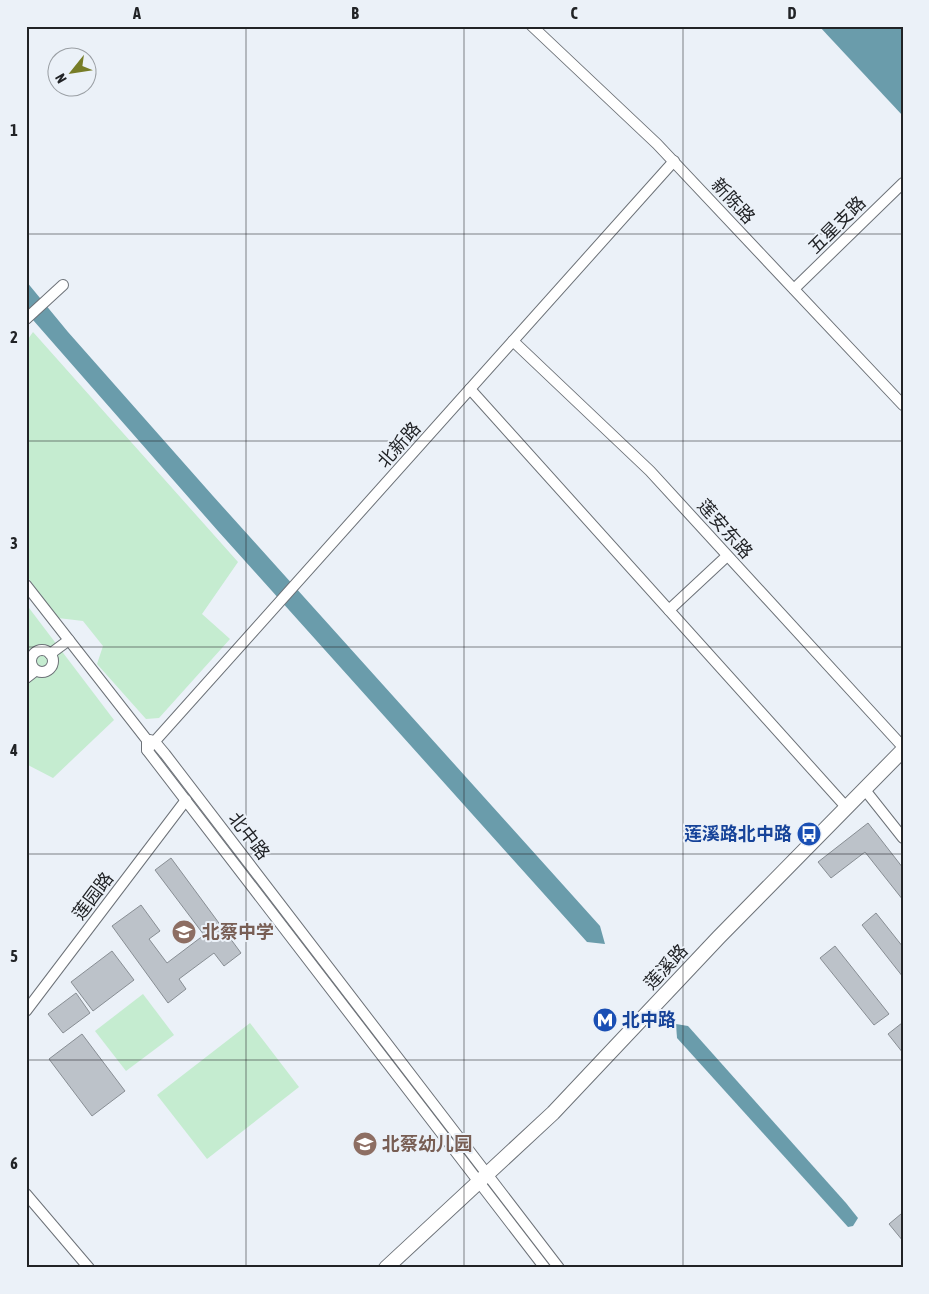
<svg xmlns="http://www.w3.org/2000/svg" width="929" height="1294" viewBox="0 0 929 1294" font-family="'Asap Condensed','Noto Sans SC',sans-serif">
<style>
.green{fill:#c5ecd0}
.water{fill:#6a9cab}
.building{fill:#bcc2c9;stroke:#888e94}
.lines{fill:none;stroke-linecap:round;stroke-linejoin:round}
.minor-casing{stroke:#6d7278;stroke-width:12}
.major-casing{stroke:#6d7278;stroke-width:16}
.minor{stroke:#fff;stroke-width:10}
.major{stroke:#fff;stroke-width:14}
.grid{fill:none;stroke:#212326;stroke-width:1;stroke-opacity:0.55}
.labels{text-anchor:middle;stroke-width:4;stroke-linejoin:round;paint-order:stroke}
.street-label{font-size:18px;fill:#212326;stroke:#ebf1f8}
.transit-label{font-size:18px;font-weight:bold;fill:#164399;stroke:#ebf1f8;text-anchor:end}
.education-label{font-size:18px;font-weight:bold;fill:#785e54;stroke:#ebf1f8;text-anchor:start}
.neatline{fill:none;stroke:#212326;stroke-width:2}
.grid-label{font-size:16px;text-anchor:middle;font-weight:bold;fill:#212326}
</style>
<rect width="100%" height="100%" fill="#ebf1f8"/>
<!-- green -->
<g class="green">
<path d="M33 332 238 562 202 614 230 639 159 718 146 719 97 664 103 646 83 621 58 618 26 575V342Z"/>
<path d="M26 604 114 720 53 778 26 764Z"/>
<path d="M143 994 174 1035 126 1071 95 1031Z"/>
<path d="M250 1023 299 1087 207 1159 157 1095Z"/>
</g>
<!-- water -->
<g class="water">
<path d="M819 26H903V116Z"/>
<path d="M26 281 68 332 213 496 600 926 605 944 587 942 218 531 26 312Z"/>
<path d="M676 1024 688 1026 846 1203 858 1218 853 1226 848 1227 677 1038Z"/>
</g>
<!-- building -->
<g class="building">
<path d="M868 823 903 868V900L865 852 831 878 818 862Z"/>
<path d="M171 858 241 953 224 966 214 953 179 979 186 989 168 1003 112 926 141 905 160 931 149 939 167 963 204 935 155 870Z"/>
<path d="M876 913 903 947V977L862 925Z"/>
<path d="M835 946 889 1014 874 1025 820 958Z"/>
<path d="M112 951 134 980 93 1011 71 982Z"/>
<path d="M76 993 90 1013 63 1033 48 1014Z"/>
<path d="M902 1023 903 1024V1053L888 1034Z"/>
<path d="M82 1034 125 1091 92 1116 49 1059Z"/>
<path d="M901 1214 903 1216V1241L889 1224Z"/>
</g>
<g class="lines">
<defs>
<g id="minor">
<path d="M532 26 657 144 903 405"/>
<path d="M794 289 903 183"/>
<path d="M26 319 63 285"/>
<path d="M513 341 650 471 903 747"/>
<path d="M470 389 847 808"/>
<path d="M26 585 147 740V750L545 1268"/>
<path d="M669 610 727 556"/>
<circle cx="42" cy="661" r="11"/>
<path d="M50 654 69 640"/>
<path d="M26 678 35 671"/>
<path d="M150 740 155 742 165 754 559 1268"/>
<path d="M147 750 674 161"/>
<path d="M865 790 903 838"/>
<path d="M26 1011 186 800"/>
<path d="M26 1194 89 1268"/>
</g>
<path id="major" d="M386 1268 553 1113 719 937 903 750"/>
</defs>
<!-- minor casing -->
<use href="#minor" class="minor-casing"/>
<!-- major casing -->
<use href="#major" class="major-casing"/>
<!-- minor -->
<use href="#minor" class="minor"/>
<!-- major -->
<use href="#major" class="major"/>
</g>
<!-- grid -->
<path class="grid" d="M246 26V1268M464 26V1268M683 26V1268M26 234H903M26 441H903M26 647H903M26 854H903M26 1060H903"/>
<!-- icons -->
<defs>
<symbol id="bus-disc" viewBox="-11 -11 22 22"><circle r="9.5" fill="#1a4fb4" stroke="#ebf1f8"/><path d="M-5-6H5V4H4V6H2V4H-2V6H-4V4H-5ZM-3.5-4V0h7V-4ZM-3.5 1.2v1.5H-2V1.2ZM2 1.2v1.5H3.5V1.2Z" fill="#fff"/></symbol>
<symbol id="school-disc" viewBox="-11 -11 22 22"><circle r="9.5" fill="#8d6e63" stroke="#ebf1f8"/><path d="M0-5L7-2L0 1L-7-2ZM-4 1L0 2.5L4 1V4Q0 6-4 4Z" fill="#fff"/></symbol>
<symbol id="metro-disc" viewBox="-11 -11 22 22"><circle r="9.5" fill="#1a4fb4" stroke="#ebf1f8"/><path d="M-5.5 5V-5H-3L0 0L3-5H5.5V5H3V-.5L0 4L-3-.5V5Z" fill="#fff"/></symbol>
</defs>
<g fill-rule="evenodd">
<use href="#bus-disc" x="795" y="820" width="28" height="28"/>
<use href="#school-disc" x="170" y="918" width="28" height="28"/>
<use href="#metro-disc" x="591" y="1006" width="28" height="28"/>
<use href="#school-disc" x="351" y="1130" width="28" height="28"/>
</g>
<g class="labels">
<!-- street labels -->
<g class="street-label">
<text transform="translate(733 201) rotate(47)" y="6">新陈路</text>
<text transform="translate(837 225) rotate(-45)" y="6">五星支路</text>
<text transform="translate(399 445) rotate(-48)" y="6">北新路</text>
<text transform="translate(725 529) rotate(48)" y="6">莲安东路</text>
<text transform="translate(249 836) rotate(52)" y="6">北中路</text>
<text transform="translate(93 896) rotate(-53)" y="6">莲园路</text>
<text transform="translate(666 967) rotate(-47)" y="6">莲溪路</text>
</g>
<!-- transit labels -->
<g class="transit-label">
<text x="792" y="840">莲溪路北中路</text>
<text x="622" y="1026" text-anchor="start">北中路</text>
</g>
<!-- education labels -->
<g class="education-label">
<text x="202" y="938">北蔡中学</text>
<text x="382" y="1150">北蔡幼儿园</text>
</g>
</g>
<!-- border -->
<rect width="929" height="1294" fill="none" stroke="#ebf1f8" stroke-width="55"/>
<!-- north arrow -->
<g transform="translate(72 72) rotate(240)"><circle r="24" fill="#ebf1f8" stroke="#9a9fa4"/>
<path d="M0-4L9 19L0 12L-9 19Z" fill="#777d27"/>
<text y="-8" font-size="14" font-weight="bold" text-anchor="middle" fill="#212326">N</text>
</g>
<rect x="28" y="28" width="874" height="1238" class="neatline"/>
<g class="grid-label">
<text x="137" y="19">A</text>
<text x="355" y="19">B</text>
<text x="574" y="19">C</text>
<text x="792" y="19">D</text>
<text x="14" y="136">1</text>
<text x="14" y="343">2</text>
<text x="14" y="549">3</text>
<text x="14" y="756">4</text>
<text x="14" y="962">5</text>
<text x="14" y="1169">6</text>
</g>
</svg>
